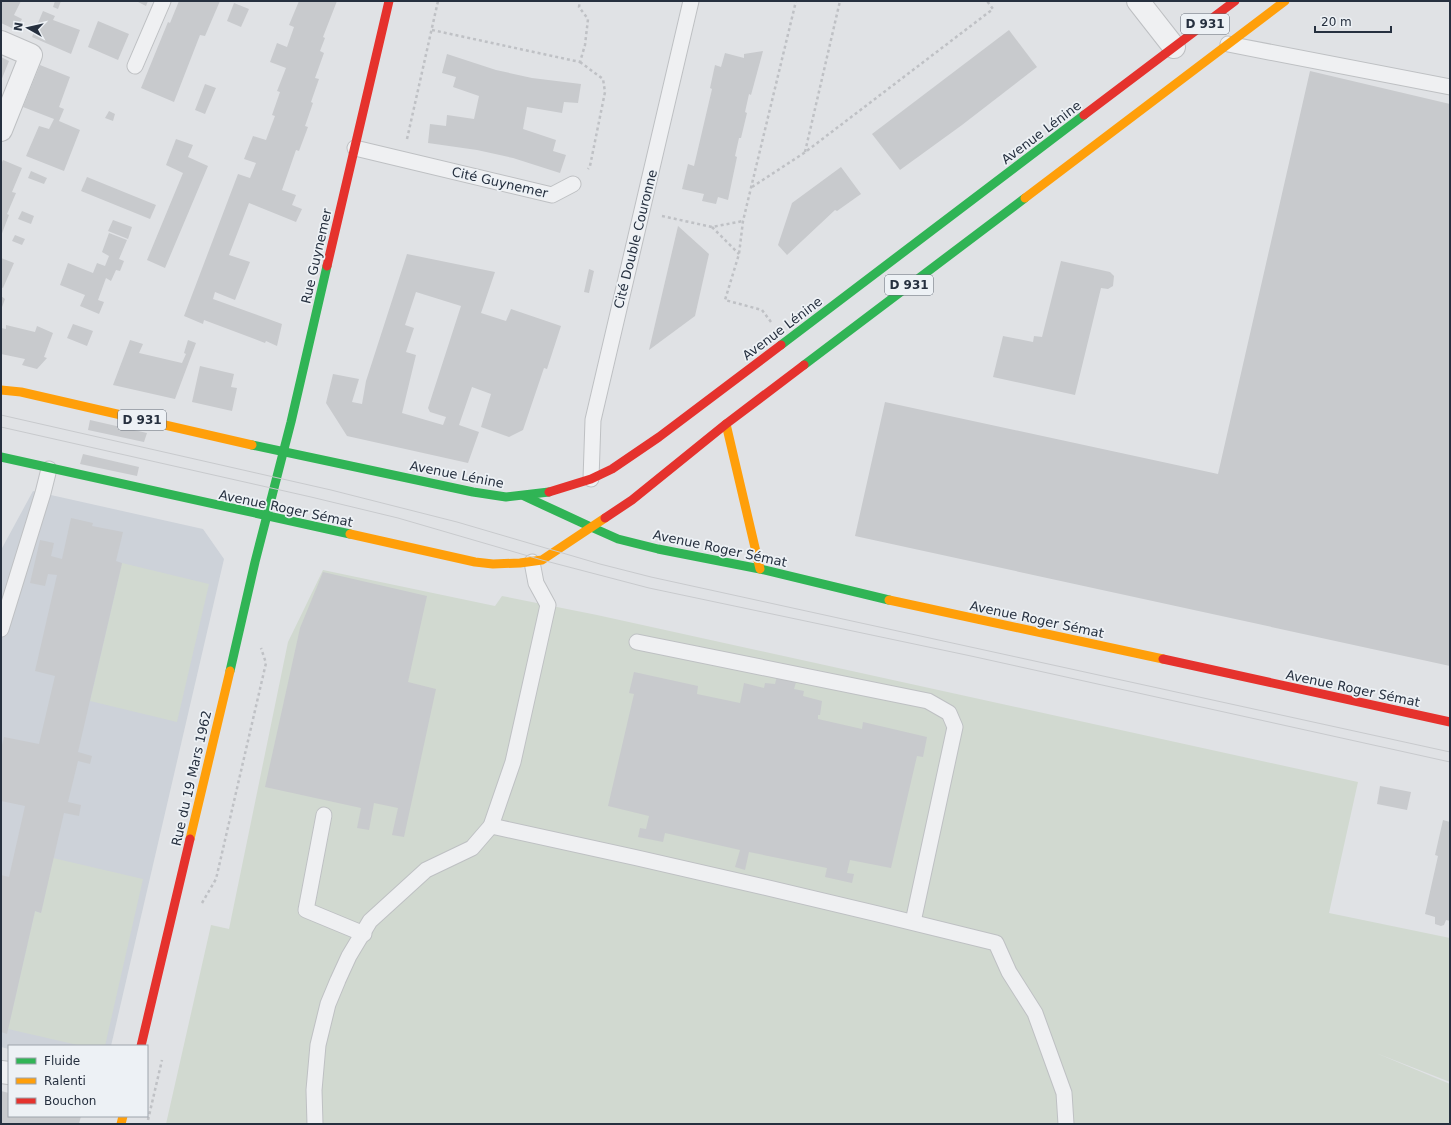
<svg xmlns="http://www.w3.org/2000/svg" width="1451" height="1125" viewBox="0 0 1451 1125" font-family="'DejaVu Sans',sans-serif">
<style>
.built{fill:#cdd2d9}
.green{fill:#d1d9d0}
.building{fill:#c8cacd;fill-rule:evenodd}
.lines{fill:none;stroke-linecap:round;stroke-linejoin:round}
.lane-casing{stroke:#bec0c3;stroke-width:17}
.street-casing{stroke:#bec0c3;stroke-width:24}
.path{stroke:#bfc1c5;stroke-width:2.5;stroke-dasharray:3 3;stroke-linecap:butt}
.lane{stroke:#eff0f2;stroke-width:15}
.street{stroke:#eff0f2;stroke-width:22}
.fast{stroke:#30b455;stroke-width:9}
.slow{stroke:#ff9f0a;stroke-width:9}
.jam{stroke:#e5322d;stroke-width:9}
.tram{stroke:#c8cacd;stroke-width:1}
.labels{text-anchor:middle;stroke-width:3.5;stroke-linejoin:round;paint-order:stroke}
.shield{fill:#edf1f5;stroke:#626a76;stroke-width:1}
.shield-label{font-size:12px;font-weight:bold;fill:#26303f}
.street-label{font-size:13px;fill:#26303f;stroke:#edf1f5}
</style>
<rect width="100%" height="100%" fill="#e0e2e5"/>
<!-- built -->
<path class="built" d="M33 491 203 529 224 559 111 1046H9V1049L1 1047V550Z"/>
<!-- green -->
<g class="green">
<path d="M122 563 209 584 177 722 90 701Z"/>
<path d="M323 570 495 606 502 596 597 615 1358 782 1329 913 1450 938V1082L1376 1053 1450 1084V1124H166L211 925 229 929 288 642Z"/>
<path d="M53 858 143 879 105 1046H82L8 1029 35 911 41 913Z"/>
</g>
<!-- building -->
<g class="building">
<path d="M1 1H21L14 15 22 19 16 30 1 23Z"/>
<path d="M55 1H61L58 9 53 7Z"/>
<path d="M136 1H148L146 6Z"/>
<path d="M179 1H220L205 36 200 35 174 102 141 88 168 22 170 23Z"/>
<path d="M299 1H337L323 37 325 38 320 51 324 53 315 78 319 79 311 102 313 103 305 126 308 127 299 151 296 150 282 190 296 195 292 205 302 209 296 222 249 203 229 255 250 262 235 300 215 292 213 299 282 324 277 346 266 341 265 343 204 320 203 324 184 316 238 174 250 178 256 163 244 159 253 136 266 140 275 116 272 115 280 92 277 91 286 68 270 62 277 43 287 47 294 27 289 25Z"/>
<path d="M234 3 249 9 241 27 227 21Z"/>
<path d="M43 11 55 16 53 20 80 30 71 54 32 37Z"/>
<path d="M98 21 129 34 118 60 88 47Z"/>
<path d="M1009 30 1037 67 962 125 900 170 872 134Z"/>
<path d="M763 51 751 95 749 94 745 112 747 113 741 138H739L735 156 737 157 728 200 718 197 716 204 702 201 704 194 682 189 688 164 694 166 712 89 710 88 715 65 721 67 725 53 744 58V54Z"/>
<path d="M447 54 496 70 532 78 581 84 578 103 564 102 562 113 527 107 523 129 556 140 553 151 566 155 560 173 513 158 477 150 428 143 430 124 446 126 447 115 474 119 479 96 453 87 456 77 442 73Z"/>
<path d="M1 57 9 61 1 81Z"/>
<path d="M40 65 70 77 59 107 64 109 59 121 80 130 64 171 26 156 39 126 49 129 54 119 23 107Z"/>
<path d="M1310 71 1450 104V666L855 536 885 402 1218 474Z"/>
<path d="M205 84 216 88 205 114 195 110Z"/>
<path d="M109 111 115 114 113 121 105 118Z"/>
<path d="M176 139 193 145 188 157 208 166 165 268 147 260 183 173 166 165Z"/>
<path d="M3 160 22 168 12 192 16 193 7 214 9 215 1 236V164Z"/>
<path d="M841 167 861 194 837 211 835 210 787 255 778 245 792 203Z"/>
<path d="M31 171 47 178 44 184 28 178Z"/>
<path d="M87 177 156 205 150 219 81 191Z"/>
<path d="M22 211 34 216 31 224 18 219Z"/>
<path d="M113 220 132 227 128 239 108 231Z"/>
<path d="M678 226 709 254 695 316 649 350Z"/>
<path d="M109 233 127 240 119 259 124 261 120 271 116 270 111 281 106 278 98 300 104 302 99 314 80 306 85 295 60 285 68 263 93 273 97 263 105 266 109 256 102 252Z"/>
<path d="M15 235 25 239 22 245 12 241Z"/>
<path d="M407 254 495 272 481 313 506 321 511 309 561 326 547 369 544 368 523 430 509 437 481 427 491 394 472 387 459 425 479 432 468 463 347 436 326 403 333 374 359 379 352 402 362 404 366 381ZM416 292 461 306 428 408 430 412 446 417 443 425 402 413 416 355 406 352 414 328 405 325Z"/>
<path d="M1 258 14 263 3 288 1 287Z"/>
<path d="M1061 261 1110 272 1114 276 1113 286 1108 289 1101 288 1075 395 993 377 1003 336 1033 342 1034 336 1042 337Z"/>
<path d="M589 269 594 271 589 293 584 292Z"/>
<path d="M1 296 5 299 1 310Z"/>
<path d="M73 324 93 331 87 346 67 338Z"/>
<path d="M6 325 35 332 37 326 53 333 44 357 47 358 37 369 22 365 25 359 1 354V328L6 329Z"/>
<path d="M130 340 143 344 139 353 182 363 186 354 184 353 188 340 196 343 175 399 113 385Z"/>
<path d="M200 366 234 374 231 387 237 388 232 411 192 402Z"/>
<path d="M90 420 147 433 144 442 88 430Z"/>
<path d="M83 454 139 467 137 476 80 464Z"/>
<path d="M71 518 93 523 92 526 123 532 116 561 122 563 78 752 92 756 90 764 78 761 68 802 81 805 79 816 64 813 41 913 35 911 7 1034 1 1032V875L9 877 25 806 1 801V749L4 737 39 744 55 676 35 671 57 575 48 574 45 586 30 583 40 540 54 543 51 556 62 559Z"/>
<path d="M323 572 427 596 408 682 436 689 404 837 392 835 398 808 374 803 369 830 357 828 361 808 265 787 300 628Z"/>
<path d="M634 672 698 686 697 694 740 703 744 683 764 688 765 683 775 684 777 676 797 679 794 689 804 691 803 696 822 701 820 715H818V719L862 729 863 722 927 737 923 757 917 756 891 868 850 860 847 873 854 874 852 883 825 877 827 868 749 852 745 870 735 867 740 850 665 833 663 842 638 837 640 828 646 829 649 816 608 806 634 694 629 693Z"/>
<path d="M1380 786 1411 792 1407 810 1377 804Z"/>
<path d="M1443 820 1450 822V921L1446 920 1444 925 1441 926 1435 924V917L1425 914 1438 856 1435 855Z"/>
<path d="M1 1091 9 1093V1116H81L79 1124H1Z"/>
</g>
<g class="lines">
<defs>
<g id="lane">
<path d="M1228 44 1450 87"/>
<path d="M135 66 163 1"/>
<path d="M355 148 552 195 573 184"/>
<path d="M591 479 593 420 691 1"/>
<path d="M1 629 43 493 49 469"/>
<path d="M637 642 928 701 949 713 955 727 913 922"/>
<path d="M324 815 306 910 364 934"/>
<path d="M491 826C660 862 828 901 996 943L1009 972 1035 1013 1064 1093 1066 1124"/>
<path d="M315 1124 314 1090 318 1045 328 1004 338 980 349 956 370 921 426 870 472 848 491 826 513 762 548 605 536 583 532 562"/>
</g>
<g id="street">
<path d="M1138 1 1174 47"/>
<path d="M1 42 31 55 1 130"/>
<path d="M1 1072 9 1073"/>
</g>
</defs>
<!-- lane casing -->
<use href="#lane" class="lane-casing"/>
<!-- street casing -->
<use href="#street" class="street-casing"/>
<!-- path -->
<g class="path">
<path d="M432 30 580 62 585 45 588 19 579 7 580 1"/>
<path d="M580 62 603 79 605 92 590 166 588 169"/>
<path d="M407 139 438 1"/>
<path d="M805 152 840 1"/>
<path d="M752 187 804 153 993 9 987 1"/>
<path d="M662 216 712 227 743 221"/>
<path d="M712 227 739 254"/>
<path d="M771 322 762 310 725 300 739 254 743 221 796 1"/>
<path d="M202 903 216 879 266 663 261 648"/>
<path d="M148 1120 162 1060"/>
</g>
<!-- lane -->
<use href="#lane" class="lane"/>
<!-- street -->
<use href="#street" class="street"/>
<!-- fast -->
<g class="fast">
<path d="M781 345 1084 115"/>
<path d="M804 365 1025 198"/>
<path d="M252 445 473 492 506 497 549 492"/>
<path d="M1 457 350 534"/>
<path d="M524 496 591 527"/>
<path d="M591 527 618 539 658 549 760 569 889 600"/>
<path d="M230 671 255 562 291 422 327 266"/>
</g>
<!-- slow -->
<g class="slow">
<path d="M1025 198 1285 1"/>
<path d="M1 390 21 392 252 445"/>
<path d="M726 424 760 569"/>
<path d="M350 534 475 562 493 564 520 563 542 560 605 518"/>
<path d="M889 600 1163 659"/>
<path d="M190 839 230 671"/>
<path d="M121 1124 123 1116"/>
</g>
<!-- jam -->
<g class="jam">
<path d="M1084 115 1235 1"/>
<path d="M327 266 389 1"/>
<path d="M549 492 591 479 612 469 659 437 781 345"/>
<path d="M605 518 632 500 726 424 804 365"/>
<path d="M1163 659 1450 722"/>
<path d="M141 1046 190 839"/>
</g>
<!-- tram -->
<g class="tram">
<path d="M1 415 331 490 457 522 600 564 651 577 1450 752"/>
<path d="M1 427 311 497 398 518 542 560 649 588 971 656 1450 762"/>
</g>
</g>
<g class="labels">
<!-- shield labels -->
<g class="shield">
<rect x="1181" y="14" width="48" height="20" rx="3"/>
<rect x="885" y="275" width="48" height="20" rx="3"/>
<rect x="118" y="410" width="48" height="20" rx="3"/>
</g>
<g class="shield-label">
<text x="1205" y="28">D 931</text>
<text x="909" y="289">D 931</text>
<text x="142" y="424">D 931</text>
</g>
<!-- street labels -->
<g class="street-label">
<text transform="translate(1041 132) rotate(-37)" y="5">Avenue Lénine</text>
<text transform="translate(500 182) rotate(13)" y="5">Cité Guynemer</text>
<text transform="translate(635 239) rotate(-76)" y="5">Cité Double Couronne</text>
<text transform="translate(316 256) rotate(-77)" y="5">Rue Guynemer</text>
<text transform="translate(782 328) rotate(-37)" y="5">Avenue Lénine</text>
<text transform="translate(457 474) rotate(11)" y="5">Avenue Lénine</text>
<text transform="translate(286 508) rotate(12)" y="5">Avenue Roger Sémat</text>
<text transform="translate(720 548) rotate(12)" y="5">Avenue Roger Sémat</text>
<text transform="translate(1037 619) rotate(12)" y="5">Avenue Roger Sémat</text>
<text transform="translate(1353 688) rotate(12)" y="5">Avenue Roger Sémat</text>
<text transform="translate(191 778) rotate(-77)" y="5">Rue du 19 Mars 1962</text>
</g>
</g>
<!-- border -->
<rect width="1451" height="1125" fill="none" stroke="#26303f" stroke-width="4"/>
<!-- legend -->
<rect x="8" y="1045" width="140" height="72" fill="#edf1f5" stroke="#9da4ac"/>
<rect x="16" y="1058" width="20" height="6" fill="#30b455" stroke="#9da4ac"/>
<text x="44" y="1065" font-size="12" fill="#26303f">Fluide</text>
<rect x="16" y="1078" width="20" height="6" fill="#ff9f0a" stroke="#9da4ac"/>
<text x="44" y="1085" font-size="12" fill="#26303f">Ralenti</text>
<rect x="16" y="1098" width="20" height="6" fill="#e5322d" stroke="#9da4ac"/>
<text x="44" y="1105" font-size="12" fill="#26303f">Bouchon</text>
<!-- north arrow -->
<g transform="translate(28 28) rotate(278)" stroke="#edf1f5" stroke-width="3" paint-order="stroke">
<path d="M0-3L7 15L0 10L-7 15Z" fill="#26303f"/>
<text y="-6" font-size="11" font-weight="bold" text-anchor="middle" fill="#26303f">N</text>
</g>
<!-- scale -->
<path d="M1315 26v6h76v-6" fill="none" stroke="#26303f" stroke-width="2"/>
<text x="1321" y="26" font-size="12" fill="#26303f" stroke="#edf1f5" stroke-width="3" paint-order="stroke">20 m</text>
</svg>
